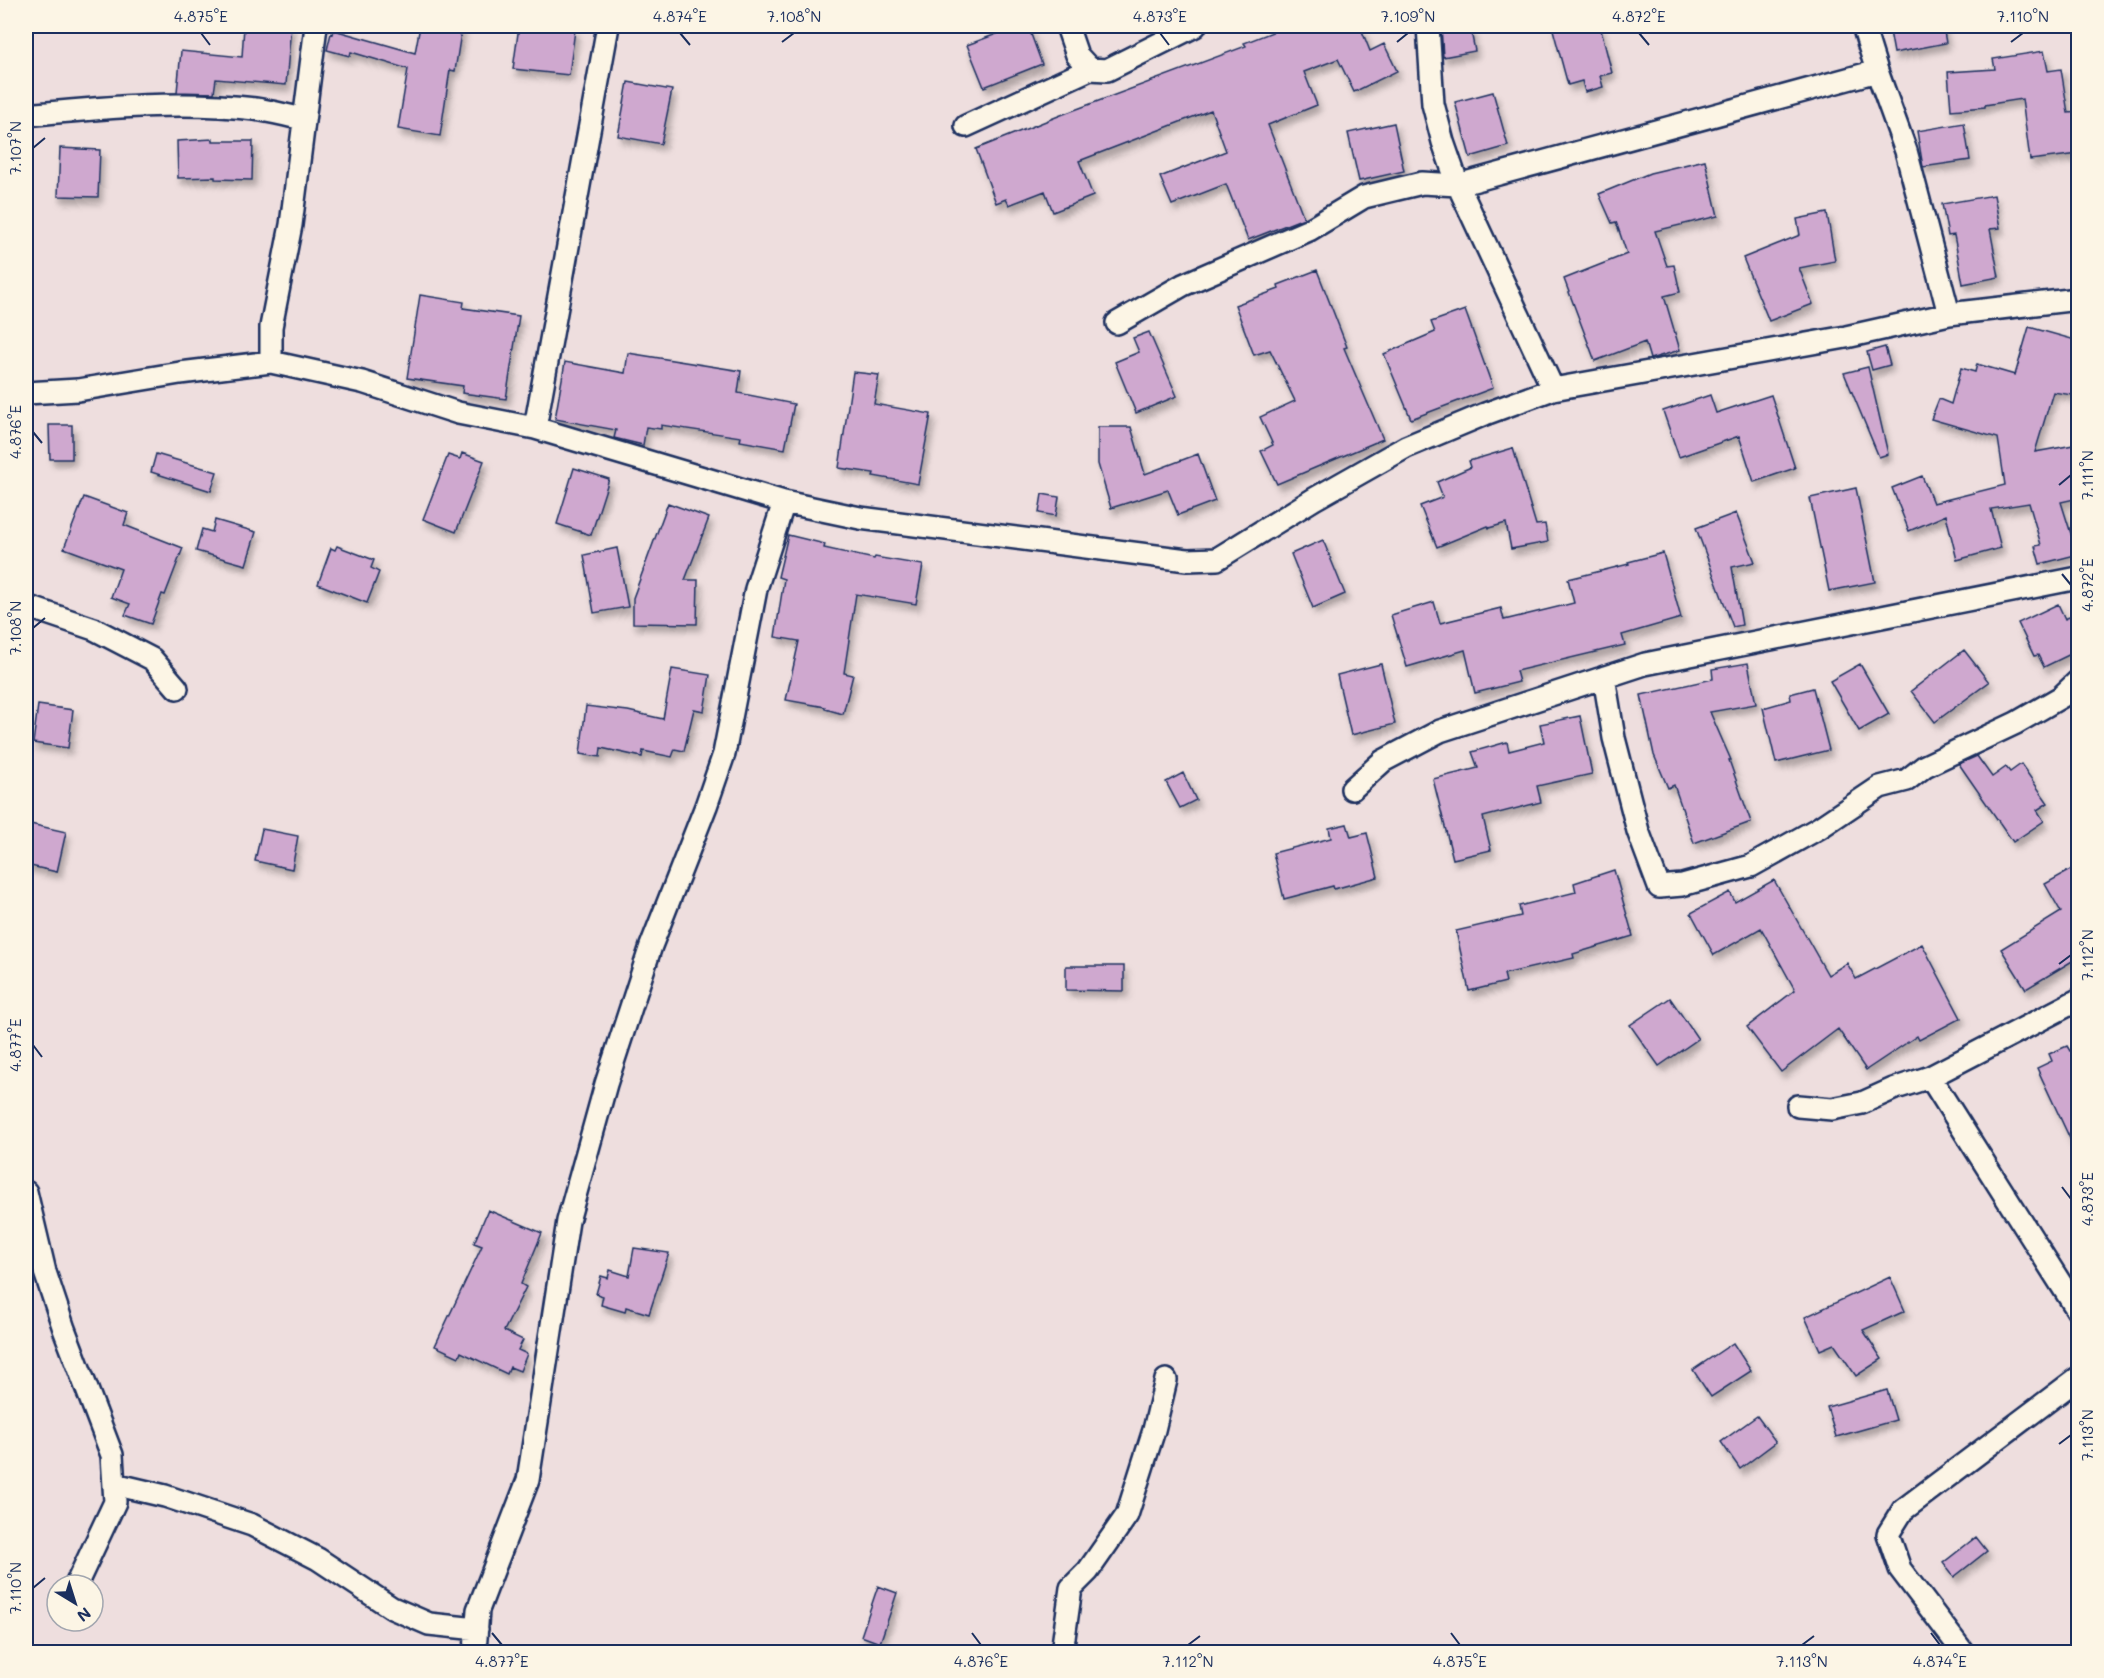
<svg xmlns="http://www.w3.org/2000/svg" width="2104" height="1678" font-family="Mali,sans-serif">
	<defs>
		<filter id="shadow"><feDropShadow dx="3.5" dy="6" stdDeviation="3" flood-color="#0004"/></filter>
	</defs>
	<rect width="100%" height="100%" fill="#eedede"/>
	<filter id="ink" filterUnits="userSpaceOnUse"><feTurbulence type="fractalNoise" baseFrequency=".0167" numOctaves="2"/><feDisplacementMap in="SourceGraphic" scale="12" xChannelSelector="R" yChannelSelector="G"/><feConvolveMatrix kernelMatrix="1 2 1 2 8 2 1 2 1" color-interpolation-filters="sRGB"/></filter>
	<g filter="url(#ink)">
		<!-- building -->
		<path fill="#cfa8cf" stroke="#1b2f5e" stroke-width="1.5" filter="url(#shadow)" d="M 244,26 L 291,26 L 286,85 L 216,79 L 214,93 L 177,92 L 181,51 L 242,57 Z
			M 420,26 L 462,26 L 455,71 L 450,70 L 440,136 L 398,129 L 408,69 L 351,52 L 350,56 L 327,50 L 331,33 L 333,34 L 334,30 L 415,53 Z
			M 519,26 L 541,26 L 575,30 L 569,75 L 513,69 Z
			M 1018,26 L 1028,26 L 1042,64 L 984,87 L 967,45 Z
			M 1288,26 L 1360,26 L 1370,51 L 1384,44 L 1397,71 L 1354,92 L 1338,59 L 1304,72 L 1317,105 L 1268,125 L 1304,218 L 1248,240 L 1226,184 L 1172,205 L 1160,177 L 1226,151 L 1211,110 L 1079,161 L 1093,196 L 1053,212 L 1045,191 L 1009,205 L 1006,199 L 996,203 L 976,149 L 1061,115 L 1246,46 L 1244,43 Z
			M 1441,26 L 1470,26 L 1475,51 L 1443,57 Z
			M 1552,26 L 1600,26 L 1612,73 L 1600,76 L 1603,87 L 1585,92 L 1582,81 L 1568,85 Z
			M 1889,26 L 1943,26 L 1946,43 L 1894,53 Z
			M 2044,51 L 2048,71 L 2061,69 L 2068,113 L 2079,112 L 2079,154 L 2030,160 L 2022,99 L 1985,105 L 1985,107 L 1951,110 L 1948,72 L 1995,69 L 1993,59 Z
			M 628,82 L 672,90 L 661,144 L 618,136 Z
			M 1493,92 L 1508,146 L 1470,157 L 1455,102 Z
			M 1394,123 L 1404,171 L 1359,181 L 1348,133 Z
			M 1964,123 L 1970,160 L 1923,167 L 1917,131 Z
			M 213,139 L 213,141 L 253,141 L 252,180 L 215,179 L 215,177 L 178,178 L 177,141 Z
			M 60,148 L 100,150 L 98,197 L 58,196 Z
			M 1705,160 L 1718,216 L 1655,231 L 1667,266 L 1674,265 L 1680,292 L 1664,296 L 1680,350 L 1650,359 L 1645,342 L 1595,361 L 1564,279 L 1627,254 L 1616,222 L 1612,223 L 1599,194 L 1650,173 Z
			M 1994,195 L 2000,228 L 1990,229 L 1999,277 L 1963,284 L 1954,235 L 1948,236 L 1942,204 Z
			M 1827,213 L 1835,261 L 1799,268 L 1813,304 L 1769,321 L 1743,258 L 1800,235 L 1797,219 Z
			M 1317,270 L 1347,347 L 1344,348 L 1383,439 L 1277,484 L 1261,451 L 1273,445 L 1260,417 L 1295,401 L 1270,350 L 1254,355 L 1235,305 L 1279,289 L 1278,285 Z
			M 420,295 L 464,302 L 463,308 L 519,316 L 506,399 L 462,393 L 463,386 L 407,378 Z
			M 1465,310 L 1493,388 L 1411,419 L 1384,354 L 1435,332 L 1431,322 Z
			M 2029,327 L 2079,341 L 2079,396 L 2053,392 L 2035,452 L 2079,444 L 2079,498 L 2061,502 L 2072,537 L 2079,536 L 2079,554 L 2040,564 L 2035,546 L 2041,545 L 2029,503 L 1991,509 L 2001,548 L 1957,560 L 1946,515 L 1909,531 L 1892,488 L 1922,476 L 1933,503 L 2005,485 L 1998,438 L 1931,419 L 1939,399 L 1951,404 L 1961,368 L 1975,372 L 1977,364 L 2015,375 Z
			M 1149,332 L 1177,396 L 1136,413 L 1115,362 L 1139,352 L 1133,338 Z
			M 1885,347 L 1890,365 L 1872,370 L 1867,352 Z
			M 628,353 L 741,371 L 738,393 L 794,404 L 785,449 L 740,441 L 741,437 L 661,425 L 661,429 L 646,427 L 643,445 L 614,438 L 616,430 L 555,419 L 565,362 L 625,373 Z
			M 1868,367 L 1888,454 L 1879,457 L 1844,373 Z
			M 853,372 L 879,375 L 874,404 L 931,414 L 918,484 L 873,476 L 874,473 L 839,468 Z
			M 1710,395 L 1716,413 L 1771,395 L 1795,468 L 1754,482 L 1739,436 L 1679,457 L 1663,411 Z
			M 49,425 L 72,425 L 72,459 L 50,459 Z
			M 1098,427 L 1131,427 L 1145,474 L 1198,454 L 1215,501 L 1178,515 L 1168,490 L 1111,508 L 1098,464 Z
			M 1513,448 L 1536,525 L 1545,524 L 1548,542 L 1511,549 L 1506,523 L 1489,528 L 1488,526 L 1437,547 L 1420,506 L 1443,497 L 1437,482 L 1471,467 L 1469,461 Z
			M 462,453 L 484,461 L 456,532 L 423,519 L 448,455 L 460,459 Z
			M 156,454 L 217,472 L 211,491 L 151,472 Z
			M 574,468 L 609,479 L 591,535 L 557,524 Z
			M 1856,488 L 1875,582 L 1829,591 L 1810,498 Z
			M 1042,494 L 1059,497 L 1056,516 L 1039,513 Z
			M 84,497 L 128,513 L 124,525 L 183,548 L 165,595 L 162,594 L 151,624 L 125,615 L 130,604 L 111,597 L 121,569 L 64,548 Z
			M 668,503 L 709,518 L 685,580 L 698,580 L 697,624 L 633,623 L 633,598 Z
			M 1736,513 L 1755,562 L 1732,567 L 1742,625 L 1733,627 L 1696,528 Z
			M 215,520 L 256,532 L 246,565 L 196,551 L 202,529 L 212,532 Z
			M 788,535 L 825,544 L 824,548 L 874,559 L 875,557 L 923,565 L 916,604 L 856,594 L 844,673 L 853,675 L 843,714 L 825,709 L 825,707 L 786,700 L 799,641 L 775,637 L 784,579 L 778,577 Z
			M 1323,540 L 1345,594 L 1313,608 L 1291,554 Z
			M 337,546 L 374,560 L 371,568 L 379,572 L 367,603 L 318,584 L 331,548 L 335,550 Z
			M 617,548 L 628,607 L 594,613 L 584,555 Z
			M 1663,553 L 1681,618 L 1622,635 L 1625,645 L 1516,671 L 1519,682 L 1475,693 L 1465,650 L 1407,667 L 1391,615 L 1434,602 L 1440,623 L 1501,608 L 1504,620 L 1574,603 L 1568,579 L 1629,564 L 1628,562 Z
			M 2058,604 L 2065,619 L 2079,612 L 2079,650 L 2044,667 L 2038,655 L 2034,656 L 2018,623 Z
			M 1964,650 L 1989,682 L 1935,722 L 1911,691 Z
			M 1748,663 L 1756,704 L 1710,712 L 1731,760 L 1729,760 L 1751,822 L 1694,843 L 1674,785 L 1668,788 L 1654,755 L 1641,695 L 1713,679 L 1712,669 Z
			M 1381,664 L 1395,724 L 1351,735 L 1337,675 Z
			M 1860,664 L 1889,714 L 1859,731 L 1830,681 Z
			M 672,669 L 710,675 L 704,711 L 694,709 L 684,751 L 675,749 L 672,757 L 643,751 L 642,757 L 601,748 L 600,757 L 580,754 L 586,706 L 628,711 L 663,719 Z
			M 1813,688 L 1829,750 L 1776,763 L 1763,708 L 1791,700 L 1790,694 Z
			M 38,705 L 73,710 L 68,748 L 33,743 Z
			M 1580,716 L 1592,774 L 1537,786 L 1541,802 L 1483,817 L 1491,850 L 1453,859 L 1433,779 L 1478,768 L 1472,752 L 1507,742 L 1509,751 L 1544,742 L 1540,724 Z
			M 1977,756 L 1992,777 L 2006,767 L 2010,772 L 2021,764 L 2048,803 L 2037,810 L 2044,821 L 2013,842 L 1959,764 Z
			M 1183,773 L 1196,800 L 1180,808 L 1166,782 Z
			M 26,823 L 66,832 L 57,872 L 26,865 Z
			M 1347,824 L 1351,837 L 1367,833 L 1378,877 L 1334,889 L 1333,886 L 1284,899 L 1273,853 L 1331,838 L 1329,828 Z
			M 262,829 L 298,836 L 292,869 L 255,861 Z
			M 2079,865 L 2079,957 L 2026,989 L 2001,949 L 2061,912 L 2045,884 Z
			M 1614,870 L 1633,936 L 1573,954 L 1574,958 L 1504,974 L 1506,982 L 1469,991 L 1456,931 L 1521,916 L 1519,906 L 1576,892 L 1574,883 Z
			M 1774,880 L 1828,975 L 1847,963 L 1856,979 L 1922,944 L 1961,1018 L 1919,1040 L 1917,1036 L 1866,1070 L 1838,1029 L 1781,1072 L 1747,1027 L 1795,990 L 1761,928 L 1714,955 L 1691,913 L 1730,892 L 1735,902 Z
			M 1066,966 L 1124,966 L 1124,991 L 1066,990 Z
			M 1670,998 L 1698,1039 L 1659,1066 L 1630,1025 Z
			M 2067,1046 L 2070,1051 L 2079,1047 L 2079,1158 L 2037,1068 L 2052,1061 L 2049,1054 Z
			M 488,1210 L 542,1233 L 521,1284 L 526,1287 L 504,1331 L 523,1340 L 518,1350 L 527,1354 L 520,1371 L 510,1367 L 507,1374 L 461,1352 L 459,1357 L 435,1346 L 482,1246 L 474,1243 Z
			M 634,1248 L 669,1253 L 649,1314 L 626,1307 L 625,1312 L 601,1305 L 603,1296 L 596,1294 L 601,1276 L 608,1278 L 610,1270 L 629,1276 Z
			M 1890,1277 L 1905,1311 L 1863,1330 L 1882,1359 L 1856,1376 L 1834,1344 L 1820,1350 L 1805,1317 Z
			M 1733,1343 L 1751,1371 L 1711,1397 L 1693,1370 Z
			M 1887,1390 L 1896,1420 L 1836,1437 L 1827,1407 Z
			M 1757,1416 L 1776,1442 L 1740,1469 L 1721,1442 Z
			M 1976,1537 L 1987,1551 L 1954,1577 L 1943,1563 Z
			M 878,1586 L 897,1593 L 880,1643 L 861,1636 Z"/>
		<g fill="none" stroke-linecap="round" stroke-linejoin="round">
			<!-- minor casing -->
			<g stroke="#1b2f5e" stroke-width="26">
				<path id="minor" d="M 1067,26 L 1077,55 L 1090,69
					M 1428,26 L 1433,104 L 1443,142 L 1458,185 L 1553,389
					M 1863,26 L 1877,71 L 1906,151 L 1949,314
					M 26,115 C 101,108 178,100 255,109 C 271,111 288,116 304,119
					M 966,126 L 1090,69 L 1107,70 L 1195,26
					M 1117,323 L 1183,285 L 1309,230 L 1364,197 L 1422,183 L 1458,185 L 1877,71
					M 271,362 L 271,327 L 291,225 L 316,26
					M 26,393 L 78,390 L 180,373 L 271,362 L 362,382 L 458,413 L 535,428 L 784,502 L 860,518 L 1187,560 L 1217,559 L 1314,499 L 1406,447 L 1485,414 L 1553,389 L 1846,337 L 1949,314 L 2078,299
					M 535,428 L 608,26
					M 26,606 L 94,629 L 152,659 L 177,688
					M 1604,677 L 1614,738 L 1638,831 L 1659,887 L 1682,885 L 1751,866 L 1819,828 L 1880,787 L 1907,780 L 1925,766 L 2016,723 L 2061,697 L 2078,681
					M 1352,789 L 1383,761 L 1440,731 L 1645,664 L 2078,578
					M 1930,1077 L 2078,1311
					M 1798,1106 L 1832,1109 L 1862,1103 L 1893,1089 L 1930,1077 L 2078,1000
					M 26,1192 L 45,1272 L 64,1329 L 112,1455 L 115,1502 L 76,1585
					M 114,1484 L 165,1496 L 252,1525 L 318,1559 L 392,1608 L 429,1624 L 477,1629
					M 475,1652 L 478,1610 L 528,1480 L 568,1221 L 606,1084 L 651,946 L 706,806 L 724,754 L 756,589 L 784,502
					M 1062,1652 L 1071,1588 L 1088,1571 L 1127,1515 L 1154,1430 L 1166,1380
					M 1963,1652 L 1900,1569 L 1888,1534 L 1903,1510 L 2078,1378"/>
			</g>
			<!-- minor -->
			<use href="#minor" stroke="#fcf5e5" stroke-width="21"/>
		</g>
	</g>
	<!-- ticks -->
	<path fill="none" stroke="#1b2f5e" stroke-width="2" d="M 201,33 L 210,45M 680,33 L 690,45M 1160,33 L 1169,45M 1639,33 L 1649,45M 782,42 L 794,33M 1397,42 L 1408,33M 2011,42 L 2023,33M 33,148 L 45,138M 33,432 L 42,443M 2059,485 L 2071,475M 2062,574 L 2071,585M 33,628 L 45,618M 2059,964 L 2071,955M 33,1045 L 42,1057M 2062,1187 L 2071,1199M 2059,1444 L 2071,1435M 33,1588 L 45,1578M 492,1633 L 502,1645M 972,1633 L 981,1645M 1451,1633 L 1460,1645M 1931,1633 L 1940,1645M 1188,1645 L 1200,1636M 1802,1645 L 1814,1636"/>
	<!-- margin -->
	<rect width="2104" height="1678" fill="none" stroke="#fcf5e5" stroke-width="66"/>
	<!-- north arrow -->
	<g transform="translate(75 1603) rotate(142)"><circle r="28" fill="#fcf5e5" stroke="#a2a6af" stroke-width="1.5"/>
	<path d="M0-4.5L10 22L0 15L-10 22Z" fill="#1b2f5e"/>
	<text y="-9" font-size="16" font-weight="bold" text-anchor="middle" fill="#1b2f5e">N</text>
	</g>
	<rect x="33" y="33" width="2038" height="1612" fill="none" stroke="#1b2f5e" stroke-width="2"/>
	<g font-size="15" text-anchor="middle" fill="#1b2f5e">
		<text x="201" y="22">4.875°E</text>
		<text x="680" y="22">4.874°E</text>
		<text x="794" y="22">7.108°N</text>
		<text x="1160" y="22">4.873°E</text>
		<text x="1408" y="22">7.109°N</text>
		<text x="1639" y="22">4.872°E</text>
		<text x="2023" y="22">7.110°N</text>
		<text transform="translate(16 148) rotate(-90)" y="5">7.107°N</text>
		<text transform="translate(16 432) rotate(-90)" y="5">4.876°E</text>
		<text transform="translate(2088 475) rotate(-90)" y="5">7.111°N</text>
		<text transform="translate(2088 585) rotate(-90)" y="5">4.872°E</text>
		<text transform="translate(16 628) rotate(-90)" y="5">7.108°N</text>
		<text transform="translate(2088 955) rotate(-90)" y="5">7.112°N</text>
		<text transform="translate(16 1045) rotate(-90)" y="5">4.877°E</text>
		<text transform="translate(2088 1199) rotate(-90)" y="5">4.873°E</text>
		<text transform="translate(2088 1435) rotate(-90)" y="5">7.113°N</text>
		<text transform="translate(16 1588) rotate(-90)" y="5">7.110°N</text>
		<text x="502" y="1667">4.877°E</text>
		<text x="981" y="1667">4.876°E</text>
		<text x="1188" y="1667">7.112°N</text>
		<text x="1460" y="1667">4.875°E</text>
		<text x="1802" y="1667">7.113°N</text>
		<text x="1940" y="1667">4.874°E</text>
	</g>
</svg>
